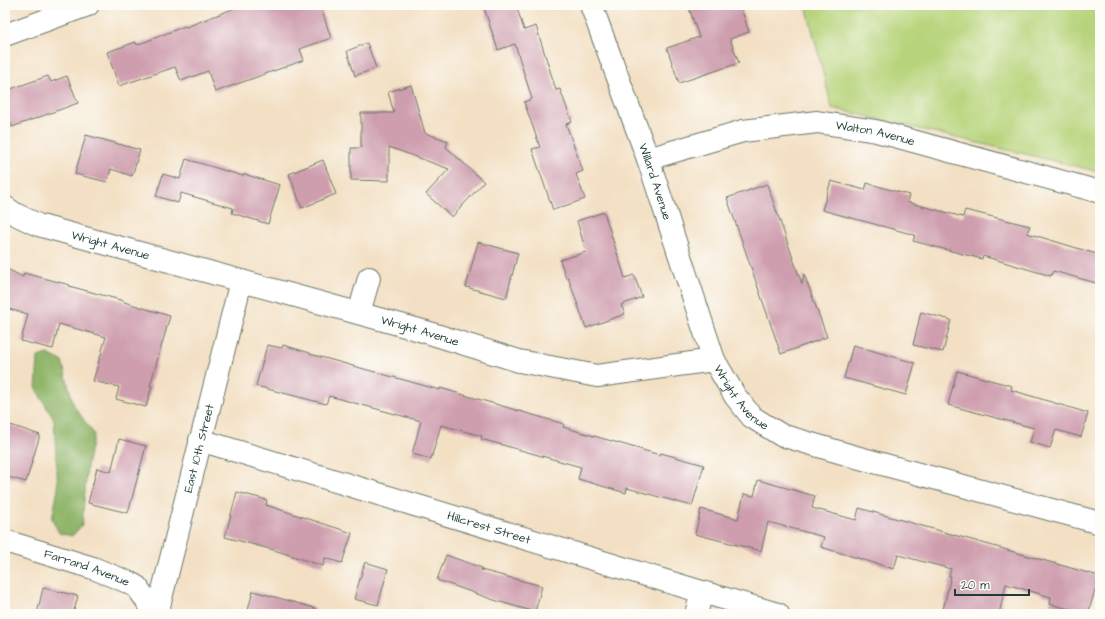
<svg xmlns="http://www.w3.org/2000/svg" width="1105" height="619" font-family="'Architects Daughter',sans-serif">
	<rect width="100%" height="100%" fill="#fdfcf7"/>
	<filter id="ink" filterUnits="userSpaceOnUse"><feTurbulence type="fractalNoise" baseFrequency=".025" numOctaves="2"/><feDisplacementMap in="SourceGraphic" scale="8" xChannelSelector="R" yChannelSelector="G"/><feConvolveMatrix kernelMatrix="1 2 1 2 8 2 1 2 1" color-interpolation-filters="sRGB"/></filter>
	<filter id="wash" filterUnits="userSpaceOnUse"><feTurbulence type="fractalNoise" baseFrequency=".012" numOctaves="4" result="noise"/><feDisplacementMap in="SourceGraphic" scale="16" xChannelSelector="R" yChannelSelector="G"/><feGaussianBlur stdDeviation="0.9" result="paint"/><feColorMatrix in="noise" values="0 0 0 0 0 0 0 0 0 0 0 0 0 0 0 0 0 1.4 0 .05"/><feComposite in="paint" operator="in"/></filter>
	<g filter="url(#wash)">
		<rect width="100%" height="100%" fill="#f3e0c4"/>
		<!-- green -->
		<path fill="#b7d47b" stroke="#6b8858" d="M 806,5 L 1100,5 L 1100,172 L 832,108 Z"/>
		<!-- forest -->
		<path fill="#91b66b" stroke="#587a50" d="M 47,354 L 62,361 L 74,406 L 94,434 L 87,466 L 82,525 L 72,536 L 59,533 L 52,519 L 58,489 L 54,420 L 36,389 L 38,357 Z"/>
		<g id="blocks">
			<!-- building -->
			<path fill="#ce9dae" d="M 243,5 L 320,5 L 331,38 L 300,49 L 304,60 L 215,92 L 208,71 L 181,81 L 175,67 L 119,86 L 107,52 L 136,42 L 137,45 L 185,26 L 186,27 Z
				M 483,5 L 516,5 L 524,30 L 536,26 L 556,90 L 560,89 L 572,122 L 566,124 L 583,171 L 576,174 L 585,199 L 553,210 L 532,149 L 540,147 L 524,102 L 532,99 L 515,44 L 498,50 Z
				M 688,5 L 740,5 L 749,32 L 730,39 L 739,63 L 679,83 L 667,48 L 699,37 Z
				M 367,43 L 376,68 L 355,76 L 347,51 Z
				M 48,76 L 51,82 L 67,76 L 78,103 L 12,127 L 5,106 L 5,91 Z
				M 411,85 L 425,133 L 448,141 L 446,147 L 484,182 L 452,217 L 426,194 L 449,169 L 389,147 L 389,181 L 351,180 L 351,148 L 361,148 L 361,113 L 394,113 L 388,92 Z
				M 86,135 L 140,150 L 132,176 L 111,169 L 107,182 L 75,174 Z
				M 186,159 L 243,176 L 244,174 L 280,185 L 268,224 L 232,213 L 233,208 L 181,193 L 178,203 L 156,196 L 163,174 L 180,179 Z
				M 323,160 L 336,194 L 302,208 L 289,174 Z
				M 831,181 L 865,190 L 867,183 L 909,195 L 907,202 L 963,217 L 965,210 L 1030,226 L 1027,233 L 1100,255 L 1100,284 L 1053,271 L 1051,276 L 983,256 L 982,259 L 913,241 L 915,235 L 822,210 Z
				M 767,184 L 802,284 L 804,274 L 827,337 L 781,354 L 727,198 Z
				M 604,212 L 625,278 L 634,275 L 642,297 L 621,305 L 625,314 L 586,328 L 568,277 L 566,278 L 560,260 L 586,252 L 577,221 Z
				M 478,242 L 518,253 L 506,298 L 466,287 Z
				M 5,268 L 23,277 L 24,273 L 70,285 L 69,286 L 124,301 L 124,302 L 170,316 L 150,386 L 152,386 L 146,407 L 116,399 L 119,387 L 93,381 L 106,337 L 59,324 L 53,349 L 21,341 L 28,314 L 5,308 Z
				M 921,312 L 951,320 L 943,352 L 913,345 Z
				M 267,345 L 282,348 L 283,345 L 310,353 L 310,354 L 440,390 L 440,388 L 564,424 L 563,427 L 660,455 L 661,453 L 704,465 L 692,506 L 627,488 L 626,493 L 578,479 L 581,467 L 481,439 L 482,436 L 441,425 L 431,459 L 412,454 L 421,421 L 329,396 L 326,404 L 256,386 Z
				M 853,345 L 915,363 L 906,395 L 844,378 Z
				M 957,371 L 1012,386 L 1011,390 L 1088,413 L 1081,437 L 1056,430 L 1050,448 L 1030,442 L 1034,428 L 948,405 Z
				M 5,423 L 40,435 L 26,482 L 5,476 Z
				M 119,439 L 146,446 L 128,513 L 88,503 L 97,468 L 111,472 Z
				M 758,480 L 815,496 L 812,508 L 856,520 L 859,508 L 1099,576 L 1088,614 L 1050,604 L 1051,597 L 1006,584 L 999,614 L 942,614 L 951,576 L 949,576 L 951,569 L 898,555 L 894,569 L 821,547 L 824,537 L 768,522 L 761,551 L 695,534 L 701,509 L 738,519 L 744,494 L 754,496 Z
				M 237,492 L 267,500 L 266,505 L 352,533 L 342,563 L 325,558 L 323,566 L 274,550 L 225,537 Z
				M 446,555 L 482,568 L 481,570 L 542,586 L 535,612 L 497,601 L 437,580 Z
				M 365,562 L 388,569 L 378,605 L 354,599 Z
				M 43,588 L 78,596 L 73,614 L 37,614 Z
				M 253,591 L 315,608 L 315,614 L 247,614 Z"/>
		</g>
	</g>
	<g filter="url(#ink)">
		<use href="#blocks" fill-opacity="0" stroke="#697666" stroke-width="1"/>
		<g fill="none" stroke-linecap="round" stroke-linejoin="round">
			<!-- minor casing -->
			<g stroke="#697666" stroke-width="24">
				<g id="minor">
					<path id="s1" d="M 591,5 L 648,159 L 714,360"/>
					<path d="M 5,35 L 88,5"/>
					<path id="s2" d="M 648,159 L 743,131 L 817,122 L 876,131 L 1100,192"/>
					<path id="s3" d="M 5,207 L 15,214 L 38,225 L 423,331 L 519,361 L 597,376 L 714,360 L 735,396 L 752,417 L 781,435 L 856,457 L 1100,523"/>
					<path d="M 359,313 L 369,278"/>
					<path id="s4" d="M 200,440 L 702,592 L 778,614"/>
					<path id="s5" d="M 5,541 L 93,568 L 130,583 L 137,587 L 156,614"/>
					<path id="s6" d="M 157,614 L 241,281"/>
					<path d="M 696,614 L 702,592"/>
				</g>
			</g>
			<!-- minor -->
			<use href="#minor" stroke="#fff" stroke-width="22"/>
		</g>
	</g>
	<g text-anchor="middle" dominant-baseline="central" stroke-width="3.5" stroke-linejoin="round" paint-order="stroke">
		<!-- street labels -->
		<g font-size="12" fill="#1f3d34" stroke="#fdfcf7">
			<text stroke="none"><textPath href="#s2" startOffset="233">Walton Avenue</textPath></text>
			<text stroke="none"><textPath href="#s1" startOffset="188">Willard Avenue</textPath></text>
			<text stroke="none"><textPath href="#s3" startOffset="113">Wright Avenue</textPath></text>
			<text stroke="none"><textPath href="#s3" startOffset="434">Wright Avenue</textPath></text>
			<text stroke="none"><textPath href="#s3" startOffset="782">Wright Avenue</textPath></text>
			<text stroke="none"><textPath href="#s6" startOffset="171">East 10th Street</textPath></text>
			<text stroke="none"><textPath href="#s4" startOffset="302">Hillcrest Street</textPath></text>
			<text stroke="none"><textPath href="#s5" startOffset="86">Farrand Avenue</textPath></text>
		</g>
	</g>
	<!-- margin -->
	<rect width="1105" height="619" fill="none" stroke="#fdfcf7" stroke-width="20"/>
	<!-- scale -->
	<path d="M955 589v6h74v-6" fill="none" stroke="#1f3d34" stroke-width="2"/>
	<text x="961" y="589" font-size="12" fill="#1f3d34" stroke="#fdfcf7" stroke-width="3" paint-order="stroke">20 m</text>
</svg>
